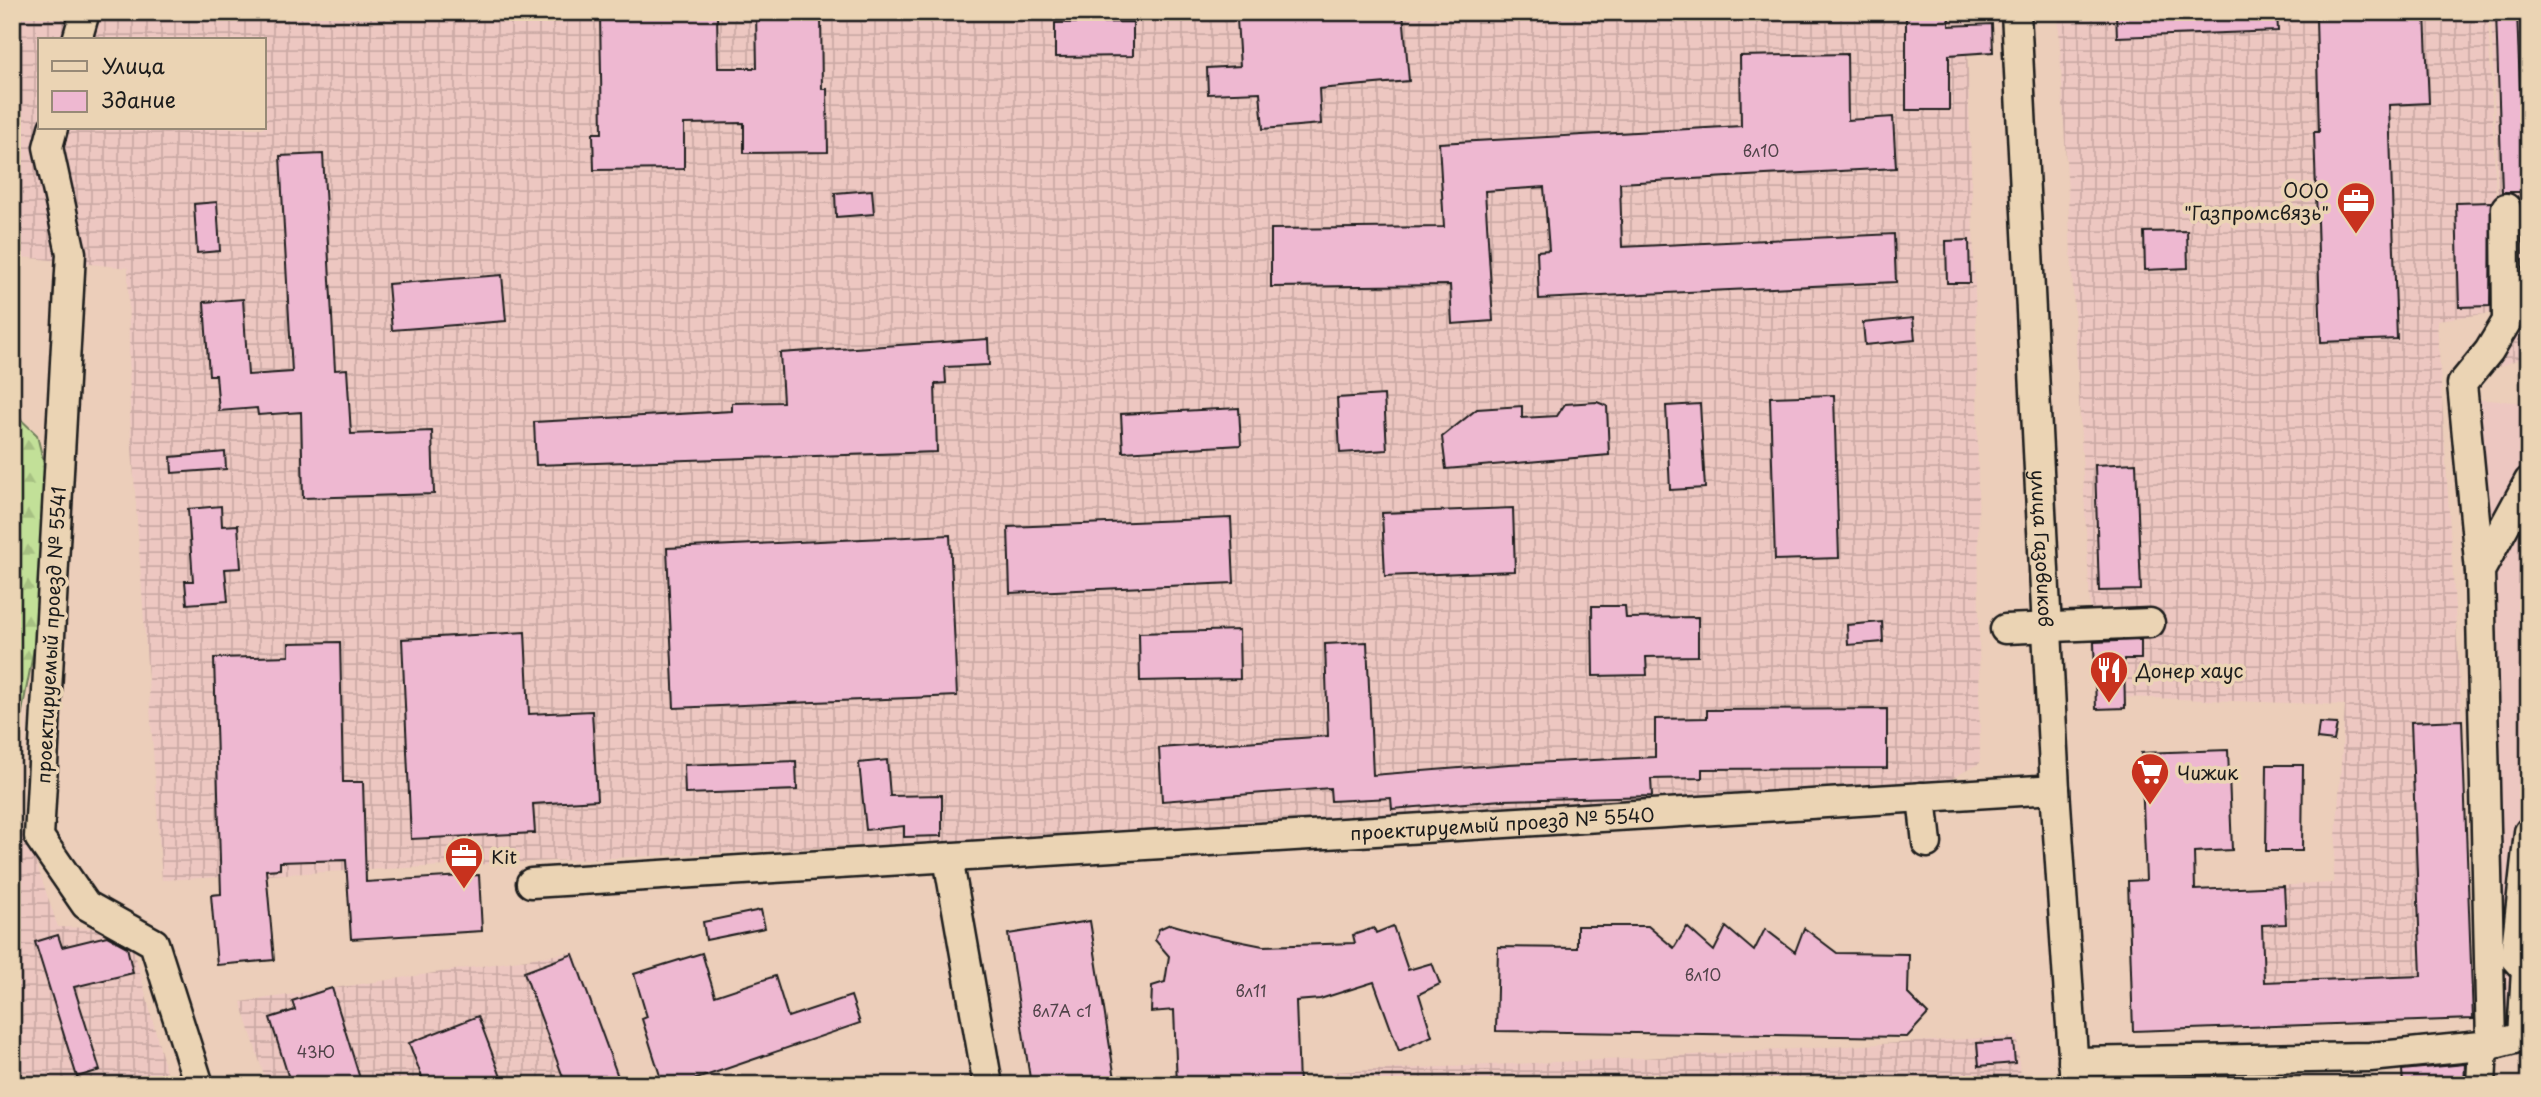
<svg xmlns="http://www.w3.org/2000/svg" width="2541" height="1097" font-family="'Playpen Sans',sans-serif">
	<defs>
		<pattern id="industrial-grid" width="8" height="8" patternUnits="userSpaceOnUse" patternTransform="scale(1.75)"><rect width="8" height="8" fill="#edc7c1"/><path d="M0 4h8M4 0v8" fill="none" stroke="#cbaaa5"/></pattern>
		<pattern id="forest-firs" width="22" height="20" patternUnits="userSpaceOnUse" patternTransform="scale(1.75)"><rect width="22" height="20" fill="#c2e098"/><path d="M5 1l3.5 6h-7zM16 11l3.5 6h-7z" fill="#a6c082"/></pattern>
	</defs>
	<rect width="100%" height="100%" fill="#ecceba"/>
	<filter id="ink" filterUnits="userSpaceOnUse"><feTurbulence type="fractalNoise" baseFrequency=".0143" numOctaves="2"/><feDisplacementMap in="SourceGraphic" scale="14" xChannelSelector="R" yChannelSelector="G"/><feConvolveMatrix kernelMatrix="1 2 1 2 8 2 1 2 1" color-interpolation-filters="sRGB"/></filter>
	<g filter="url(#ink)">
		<!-- built -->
		<path fill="#edc7c1" d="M 2458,398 L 2529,403 L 2529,1013 L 2494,1013 Z"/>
		<!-- industrial -->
		<path fill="url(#industrial-grid)" fill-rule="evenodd" d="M 12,12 L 1966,12 L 1977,353 L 1980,763 L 1951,779 L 961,841 L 162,880 L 130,419 L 128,268 L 12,256 ZM 40,40 L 264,40 L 264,128 L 40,128 Z
			M 2058,12 L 2488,12 L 2501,312 L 2437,320 L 2462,720 L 2473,1019 L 2218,1029 L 2213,889 L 2333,883 L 2345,705 L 2095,696 Z
			M 2491,12 L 2529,12 L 2529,355 L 2499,367 L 2502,314 Z
			M 12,833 L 26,833 L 58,927 L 126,929 L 133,946 L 167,1075 L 150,1085 L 12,1085 Z
			M 574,952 L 623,1085 L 267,1085 L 241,1002 Z
			M 2018,1036 L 2020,1085 L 1333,1085 L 1330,1072 L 1625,1059 Z"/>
		<!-- forest -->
		<path fill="url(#forest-firs)" stroke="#6f7e5a" stroke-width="2" d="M 12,411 L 37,435 L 58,523 L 12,764 Z"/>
		<!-- building -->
		<path fill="#eeb8d1" stroke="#1c1c1c" stroke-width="2" d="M 656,12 L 717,13 L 718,68 L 757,68 L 756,12 L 821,12 L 822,89 L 827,89 L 828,152 L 744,153 L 744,123 L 684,124 L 684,169 L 594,170 L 593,133 L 602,133 L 600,15 Z
			M 1317,12 L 1403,12 L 1409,81 L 1319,89 L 1321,124 L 1263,129 L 1260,92 L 1208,94 L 1207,68 L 1240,66 L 1237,19 Z
			M 1906,12 L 1949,12 L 1949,26 L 1992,24 L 1993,52 L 1949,55 L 1949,110 L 1906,110 Z
			M 2116,12 L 2277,12 L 2278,31 L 2117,37 Z
			M 2496,12 L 2517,12 L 2524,192 L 2502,192 Z
			M 2425,14 L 2429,103 L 2389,105 L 2397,339 L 2321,342 L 2314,132 L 2319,132 L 2316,18 Z
			M 1133,22 L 1133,56 L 1055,57 L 1055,23 Z
			M 1847,54 L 1848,120 L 1893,117 L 1896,168 L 1620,183 L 1622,247 L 1894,234 L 1896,282 L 1539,299 L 1537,251 L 1549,250 L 1544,187 L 1485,191 L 1493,321 L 1452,324 L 1450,285 L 1271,287 L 1271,229 L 1444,227 L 1439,143 L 1741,126 L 1740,56 Z
			M 323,154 L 335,370 L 347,369 L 351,434 L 432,431 L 434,494 L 303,498 L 301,412 L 258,415 L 257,408 L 219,411 L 216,375 L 209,375 L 204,302 L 243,299 L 248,375 L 292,372 L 280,156 Z
			M 872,190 L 874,214 L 836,217 L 835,193 Z
			M 217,202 L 220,251 L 197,253 L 194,204 Z
			M 2491,202 L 2490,306 L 2459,307 L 2456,203 Z
			M 2187,231 L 2188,268 L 2145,270 L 2144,232 Z
			M 1969,240 L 1970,283 L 1947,283 L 1946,241 Z
			M 502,275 L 506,321 L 392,330 L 388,284 Z
			M 1913,318 L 1915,340 L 1865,345 L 1863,323 Z
			M 988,339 L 989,365 L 945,367 L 946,383 L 935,384 L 937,452 L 536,465 L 534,422 L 732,411 L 732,403 L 783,402 L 780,353 Z
			M 1384,395 L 1387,450 L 1340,453 L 1337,398 Z
			M 1834,395 L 1839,558 L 1775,560 L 1770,397 Z
			M 1597,402 L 1607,406 L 1609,455 L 1446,469 L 1442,437 L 1477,409 L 1522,406 L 1522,418 L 1557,416 L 1565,404 Z
			M 1700,404 L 1705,488 L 1670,490 L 1666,406 Z
			M 1239,408 L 1241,445 L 1123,452 L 1121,414 Z
			M 225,452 L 226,469 L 172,473 L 171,457 Z
			M 2136,463 L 2141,590 L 2099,591 L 2095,465 Z
			M 221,506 L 222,526 L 238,525 L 241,568 L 225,569 L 228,601 L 187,604 L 185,581 L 193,581 L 188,509 Z
			M 1513,508 L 1515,571 L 1385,576 L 1382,513 Z
			M 1231,518 L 1234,583 L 1010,593 L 1008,527 Z
			M 950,535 L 957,696 L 674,708 L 667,548 Z
			M 1592,606 L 1625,606 L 1626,618 L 1698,617 L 1698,656 L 1646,657 L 1647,675 L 1593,676 Z
			M 1882,622 L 1883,642 L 1848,645 L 1847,625 Z
			M 1239,630 L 1240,679 L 1140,681 L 1139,633 Z
			M 525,632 L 529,714 L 592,711 L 597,800 L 533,804 L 535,833 L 411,839 L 402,639 Z
			M 2141,640 L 2141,659 L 2124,659 L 2125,708 L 2096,709 L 2094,642 Z
			M 340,642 L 343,782 L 363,782 L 366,882 L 479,875 L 482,931 L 351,939 L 346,860 L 280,862 L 280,869 L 266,870 L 274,960 L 217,965 L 211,895 L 221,894 L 214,658 L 289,656 L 289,643 Z
			M 1367,642 L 1373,775 L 1509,764 L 1655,757 L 1655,719 L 1707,718 L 1707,710 L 1887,709 L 1887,768 L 1702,769 L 1702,778 L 1651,779 L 1652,796 L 1502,800 L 1392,809 L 1391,798 L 1331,801 L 1330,788 L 1162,801 L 1159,748 L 1328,736 L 1325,644 Z
			M 2462,720 L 2473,1019 L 2133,1031 L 2128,881 L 2146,880 L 2141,753 L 2228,750 L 2232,850 L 2194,852 L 2195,890 L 2284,886 L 2286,924 L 2262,925 L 2264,982 L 2421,976 L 2411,722 Z
			M 2319,723 L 2337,724 L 2334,741 L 2317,739 Z
			M 887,760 L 890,796 L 942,795 L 942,836 L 904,837 L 904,826 L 866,830 L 859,763 Z
			M 796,761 L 797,790 L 685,794 L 684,765 Z
			M 2267,765 L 2303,765 L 2302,851 L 2266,851 Z
			M 761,910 L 765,928 L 706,940 L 703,922 Z
			M 1090,921 L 1116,1085 L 1031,1085 L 1008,934 Z
			M 1170,924 L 1208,935 L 1263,946 L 1355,943 L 1353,935 L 1374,928 L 1376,933 L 1393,926 L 1408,970 L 1432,963 L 1440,984 L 1419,994 L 1432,1036 L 1399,1051 L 1374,982 L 1320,999 L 1296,1001 L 1299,1085 L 1177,1085 L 1174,1010 L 1151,1012 L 1152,986 L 1165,982 L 1169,956 L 1155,940 L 1159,929 Z
			M 1577,926 L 1648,926 L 1674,948 L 1687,927 L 1714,951 L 1726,927 L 1754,951 L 1765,929 L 1795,952 L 1804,928 L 1837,953 L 1909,954 L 1908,994 L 1928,1014 L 1907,1037 L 1496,1031 L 1498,947 L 1577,948 Z
			M 58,935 L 62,947 L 107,936 L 127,947 L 133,973 L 74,987 L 100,1070 L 77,1077 L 35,942 Z
			M 702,953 L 715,996 L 775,976 L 788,1017 L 851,996 L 860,1023 L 679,1085 L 663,1085 L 642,1019 L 647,1017 L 634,974 Z
			M 573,954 L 621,1085 L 566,1085 L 524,972 Z
			M 332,988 L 362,1085 L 291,1085 L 270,1018 L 295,1010 L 292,1001 Z
			M 478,1016 L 504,1085 L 425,1085 L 409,1043 Z
			M 2013,1041 L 2015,1063 L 1979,1066 L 1977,1043 Z
			M 2465,1064 L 2464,1085 L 2403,1085 L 2402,1070 Z"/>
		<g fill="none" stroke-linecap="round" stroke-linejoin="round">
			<!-- minor casing -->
			<g stroke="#1c1c1c" stroke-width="33">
				<g id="minor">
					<path id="s1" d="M 2016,12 L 2055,789 L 2075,1085"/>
					<path d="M 77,40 L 85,12"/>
					<path d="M 53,128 L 48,147 L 71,253 L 39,837 L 86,905 L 154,943 L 199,1085"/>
					<path d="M 2480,571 L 2462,384 L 2489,351 L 2507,321 L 2506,208"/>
					<path d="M 2005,629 L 2150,623"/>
					<path d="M 1922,797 L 1927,843"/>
					<path d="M 948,858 L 988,1085"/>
					<path id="s2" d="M 531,883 L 2055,789"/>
					<path d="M 2522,1037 L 2526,970 L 2515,958 L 2529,832"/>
					<path d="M 2491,1045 L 2480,571 L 2529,481"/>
					<path d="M 2073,1062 L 2370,1057 L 2491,1045 L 2522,1037 L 2529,1038"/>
					<path d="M 2481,1085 L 2483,1046"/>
				</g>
			</g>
			<!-- minor -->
			<use href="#minor" stroke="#ebd4b4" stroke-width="28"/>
		</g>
	</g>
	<!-- icons -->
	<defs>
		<g id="office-pin" transform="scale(2.0125)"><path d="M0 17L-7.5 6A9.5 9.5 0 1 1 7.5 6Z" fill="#c8321e" stroke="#ebd4b4"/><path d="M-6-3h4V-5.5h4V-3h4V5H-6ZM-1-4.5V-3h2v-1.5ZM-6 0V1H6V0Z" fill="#fff"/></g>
		<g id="restaurant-pin" transform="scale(2.0125)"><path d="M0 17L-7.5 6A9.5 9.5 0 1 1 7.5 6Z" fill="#c8321e" stroke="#ebd4b4"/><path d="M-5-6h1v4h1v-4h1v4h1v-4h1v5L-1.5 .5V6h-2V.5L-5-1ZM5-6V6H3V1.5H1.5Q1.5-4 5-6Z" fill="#fff"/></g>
		<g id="supermarket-pin" transform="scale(2.0125)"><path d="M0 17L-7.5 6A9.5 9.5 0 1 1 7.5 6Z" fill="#c8321e" stroke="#ebd4b4"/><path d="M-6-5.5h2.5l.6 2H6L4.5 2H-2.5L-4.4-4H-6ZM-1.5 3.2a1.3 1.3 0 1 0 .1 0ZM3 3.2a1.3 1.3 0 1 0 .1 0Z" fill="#fff"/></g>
	</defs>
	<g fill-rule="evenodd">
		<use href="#office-pin" x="2356" y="201"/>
		<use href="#restaurant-pin" x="2109" y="670"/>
		<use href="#supermarket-pin" x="2150" y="772"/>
		<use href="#office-pin" x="464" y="856"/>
	</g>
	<g text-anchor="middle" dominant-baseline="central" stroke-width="7" stroke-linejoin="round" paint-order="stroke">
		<!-- number labels -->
		<g font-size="16" fill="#504349">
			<text x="1761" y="150">вл10</text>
			<text x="1703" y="974">вл10</text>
			<text x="1251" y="990">вл11</text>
			<text x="1062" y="1010">вл7А с1</text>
			<text x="316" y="1051">43Ю</text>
		</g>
		<!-- poi labels -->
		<g font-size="19" fill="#1c1c1c" stroke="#ebd4b4" text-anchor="start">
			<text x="2329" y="190" text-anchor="end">ООО<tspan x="2329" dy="22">"Газпромсвязь"</tspan></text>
			<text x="2136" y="670">Донер хаус</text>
			<text x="2177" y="772">Чижик</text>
			<text x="491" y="856">Kit</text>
		</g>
		<!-- street labels -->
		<g font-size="19" fill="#1c1c1c" stroke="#ebd4b4">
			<text stroke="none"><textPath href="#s1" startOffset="537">улица Газовиков</textPath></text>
			<text transform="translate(50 635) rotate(-87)">проектируемый проезд № 5541</text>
			<text stroke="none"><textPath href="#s2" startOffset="973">проектируемый проезд № 5540</textPath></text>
		</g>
	</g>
	<!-- margin -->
	<rect width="2541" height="1097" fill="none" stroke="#ebd4b4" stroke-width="42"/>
	<rect x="21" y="21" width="2499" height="1055" fill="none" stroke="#1c1c1c" stroke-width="2.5" filter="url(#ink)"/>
	<!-- legend -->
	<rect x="38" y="38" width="228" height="91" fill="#ebd4b4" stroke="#988a77" stroke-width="2"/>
	<rect x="52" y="61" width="35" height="10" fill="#ebd4b4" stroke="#988a77" stroke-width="2"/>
	<text x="102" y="74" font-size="21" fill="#1c1c1c">Улица</text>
	<rect x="52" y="91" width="35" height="21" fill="#eeb8d1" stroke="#988a77" stroke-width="2"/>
	<text x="102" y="108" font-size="21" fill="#1c1c1c">Здание</text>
</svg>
